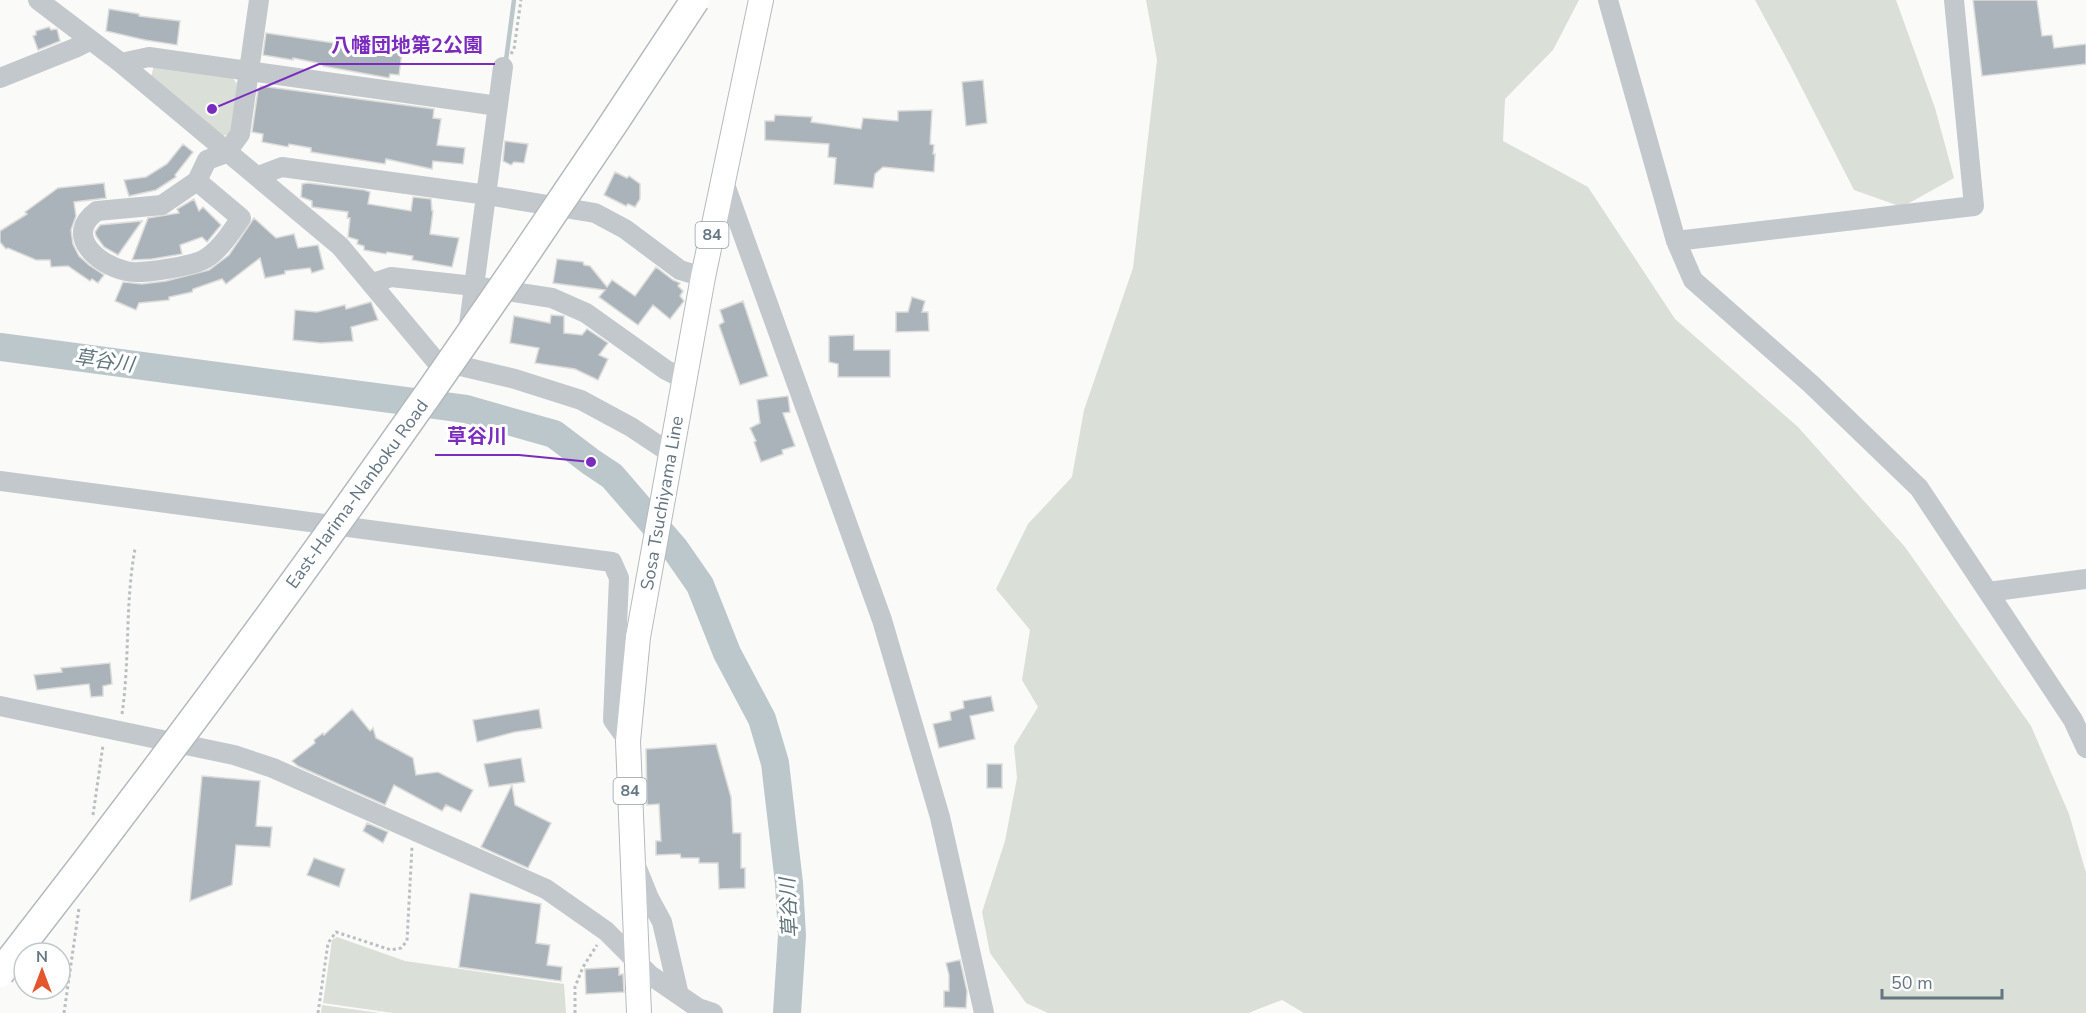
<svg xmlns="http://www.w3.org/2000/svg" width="2086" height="1013" font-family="'Nunito Sans','Noto Sans JP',sans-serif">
	<rect width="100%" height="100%" fill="#fafaf8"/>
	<!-- green -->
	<path fill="#dadfd7" d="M 1146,0 L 1579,0 L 1553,50 L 1505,99 L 1503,141 L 1588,187 L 1675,319 L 1798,427 L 1905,547 L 2031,726 L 2069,814 L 2086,873 L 2086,1013 L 1304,1013 L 1282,1000 L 1248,1013 L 1048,1013 L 1026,1003 L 990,953 L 982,912 L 1005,841 L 1017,778 L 1014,746 L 1038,707 L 1022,680 L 1030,630 L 996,589 L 1028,524 L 1072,477 L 1084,410 L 1133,268 L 1157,60 Z
		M 1755,0 L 1896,0 L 1935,108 L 1954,178 L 1902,207 L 1854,190 L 1789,63 Z
		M 154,65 L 232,77 L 238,85 L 232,133 L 223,136 L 151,77 Z
		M 337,937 L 405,961 L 564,984 L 566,1013 L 393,1013 L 323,1003 L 332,940 Z
		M 322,1005 L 380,1013 L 321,1013 Z"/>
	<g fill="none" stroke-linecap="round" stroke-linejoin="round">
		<!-- stream -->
		<path stroke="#bbc7cb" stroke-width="4.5" d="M 506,60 L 514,0"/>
		<!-- river -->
		<path stroke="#bbc7cb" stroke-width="28" d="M 0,347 L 466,409 L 554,434 L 591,462 L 612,476 L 675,549 L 700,585 L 727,653 L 762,719 L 775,763 L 789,883 L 792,936 L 787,1013"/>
	</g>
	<!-- building -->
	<path fill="#aab3b9" stroke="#dcdcda" stroke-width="1.5" d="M 1973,0 L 2037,0 L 2042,36 L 2052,35 L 2054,48 L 2086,44 L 2086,64 L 1982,76 Z
		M 109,9 L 139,14 L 139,16 L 180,21 L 177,45 L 145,40 L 106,31 Z
		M 49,27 L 51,30 L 57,29 L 60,41 L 38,50 L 33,36 L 36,35 L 36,31 Z
		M 266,33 L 402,53 L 399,75 L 390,74 L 389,78 L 323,66 L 322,64 L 293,58 L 293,60 L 263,55 Z
		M 983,80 L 987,123 L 966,126 L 962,82 Z
		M 261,86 L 434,109 L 433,118 L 441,119 L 437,145 L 465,148 L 463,164 L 433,161 L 432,169 L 386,159 L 385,164 L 311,152 L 311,148 L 289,144 L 288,147 L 262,142 L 263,134 L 252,132 L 258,90 Z
		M 932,110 L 930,144 L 934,145 L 933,154 L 935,154 L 934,172 L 883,167 L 875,174 L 873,188 L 834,184 L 836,158 L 828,157 L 829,144 L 765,140 L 765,121 L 774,121 L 775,115 L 812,117 L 811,122 L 861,129 L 863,118 L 898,121 L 898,111 Z
		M 505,141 L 528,144 L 524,163 L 514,162 L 511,165 L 503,161 Z
		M 183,144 L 193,152 L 175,175 L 176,177 L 156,190 L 129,196 L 124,180 L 146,177 L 167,164 Z
		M 615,172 L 627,178 L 629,176 L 640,184 L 640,199 L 635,207 L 628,204 L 626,206 L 604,195 Z
		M 104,183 L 106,198 L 74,202 L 76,216 L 71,230 L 73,244 L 79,256 L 89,265 L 104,275 L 98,283 L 92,279 L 90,281 L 68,266 L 51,267 L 50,260 L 36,260 L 8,248 L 6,249 L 0,242 L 0,231 L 27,214 L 25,212 L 58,188 Z
		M 308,183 L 364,190 L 370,192 L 368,204 L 411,211 L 413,197 L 431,199 L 432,211 L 433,211 L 430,234 L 459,238 L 452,267 L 412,260 L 413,256 L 387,252 L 386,254 L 364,250 L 364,246 L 357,244 L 358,240 L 348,237 L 350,218 L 347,218 L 348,212 L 312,207 L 312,201 L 301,197 L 302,184 Z
		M 194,199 L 199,211 L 203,207 L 221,225 L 207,242 L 202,237 L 180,245 L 182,254 L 152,259 L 132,260 L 148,218 L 179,213 L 177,209 Z
		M 254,218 L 276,238 L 294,234 L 298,248 L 318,245 L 324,269 L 312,273 L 310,268 L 285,271 L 285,274 L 265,278 L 260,258 L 226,284 L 222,279 L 193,289 L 192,292 L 169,297 L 169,300 L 139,303 L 136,310 L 115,301 L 123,282 L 142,284 L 166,281 L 209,270 L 229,255 Z
		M 142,221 L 118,255 L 104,247 L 96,236 L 95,232 L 100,225 Z
		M 557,259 L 583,262 L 584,265 L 590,266 L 607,287 L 612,280 L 635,296 L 656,267 L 673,280 L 680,283 L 678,286 L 683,291 L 680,296 L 684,301 L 670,319 L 653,305 L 638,325 L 599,297 L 605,290 L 553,283 Z
		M 912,297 L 925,301 L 922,312 L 928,312 L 929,331 L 896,332 L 896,312 L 908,312 Z
		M 743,301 L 768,376 L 740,385 L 719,325 L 724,322 L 720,310 Z
		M 371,302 L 378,320 L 351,327 L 353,341 L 321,343 L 293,340 L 295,310 L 317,312 L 345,305 L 346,309 Z
		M 551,315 L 564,316 L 564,333 L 582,335 L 587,329 L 608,343 L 599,355 L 608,359 L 598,380 L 575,369 L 535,363 L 539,348 L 510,343 L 514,316 L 550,323 Z
		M 854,335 L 854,350 L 890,350 L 890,377 L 838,377 L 838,364 L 829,362 L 829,336 Z
		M 788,396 L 790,412 L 783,413 L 795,446 L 782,450 L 783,454 L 761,462 L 754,442 L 756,441 L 750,428 L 760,423 L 757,400 Z
		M 110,663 L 112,684 L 103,686 L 103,696 L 91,697 L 89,684 L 37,690 L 34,675 L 62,672 L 61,668 Z
		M 991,696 L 994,711 L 970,716 L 975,739 L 939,748 L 933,724 L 951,720 L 950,712 L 964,708 L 963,701 Z
		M 352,709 L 370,731 L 373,728 L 376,738 L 413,758 L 416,775 L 438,772 L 473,790 L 461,812 L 446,805 L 442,811 L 394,785 L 385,805 L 298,766 L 292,761 L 315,743 L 314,740 L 323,733 L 324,735 Z
		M 539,709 L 542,728 L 515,732 L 477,742 L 473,720 Z
		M 716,744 L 731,797 L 733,833 L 741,833 L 741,868 L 745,868 L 745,888 L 719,889 L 718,863 L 699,863 L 699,858 L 681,858 L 680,854 L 656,855 L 656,841 L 661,841 L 659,804 L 647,805 L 646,749 Z
		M 521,758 L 525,782 L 489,787 L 484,764 Z
		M 987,764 L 1002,764 L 1002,788 L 987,788 Z
		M 202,776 L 260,781 L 256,826 L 272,827 L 270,847 L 236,845 L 232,885 L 190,901 Z
		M 512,785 L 515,805 L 551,823 L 528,868 L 481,847 Z
		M 367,823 L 388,832 L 383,843 L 363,831 Z
		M 314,858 L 345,869 L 339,887 L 307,875 Z
		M 470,893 L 541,904 L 536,943 L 550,945 L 547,965 L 562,967 L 561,981 L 459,967 Z
		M 960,960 L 967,991 L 966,1008 L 944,1007 L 944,991 L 949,991 L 949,975 L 946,963 Z
		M 619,967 L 619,975 L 623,974 L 624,992 L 586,994 L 585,969 Z"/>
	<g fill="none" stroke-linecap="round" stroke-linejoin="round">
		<!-- major casing -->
		<g stroke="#b5babe" stroke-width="26">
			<path id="major" d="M 639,1013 L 628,741 L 638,637 L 703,277 L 761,0"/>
		</g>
		<!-- path -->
		<path stroke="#bbbfc2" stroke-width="3" stroke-dasharray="3 3" stroke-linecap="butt" d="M 511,54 L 514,49 L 521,0
			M 122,714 C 130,659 125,603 135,549
			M 93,815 L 103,745
			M 64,1013 L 79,908
			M 318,1013 L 328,943 L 336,932 L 391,950 L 401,948 L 407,941 L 412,847
			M 575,1013 L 575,987 L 583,967 L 597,945"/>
		<!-- minor -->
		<path stroke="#c3c8cc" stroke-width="20" d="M 38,0 L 121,63 L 340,246 L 435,360 L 515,379 L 581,400 L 631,427 L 670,453
			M 1608,0 L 1676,241 L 1693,280 L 1811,384 L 1919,488 L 2073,720 L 2086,748
			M 121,63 L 149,57 L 498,106
			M 0,78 L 75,48 L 89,41
			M 258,176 L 282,167 L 487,195 L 595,213 L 625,229 L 680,270 L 703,277
			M 197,181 L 241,218 C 231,232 219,252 203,260 C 190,266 140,275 126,271 C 98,265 63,235 97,211 L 162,205 L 197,181 L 207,160 L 226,153 L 240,134 L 259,0
			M 724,182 L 882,620 L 940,817 L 984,1013
			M 1676,241 L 1974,206 L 1954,0
			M 373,283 L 391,277 L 474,286 L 552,298 L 586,313 L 666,370 L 684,379
			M 468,332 L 503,67
			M 0,481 L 612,562 L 619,578 L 613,720 L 628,741
			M 1988,592 L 2086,579
			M 0,706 L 234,755 L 273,768 L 546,889 L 606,931 L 650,975 L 698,1008 L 713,1013
			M 636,866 L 649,898 L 662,922 L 679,995"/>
		<!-- major -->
		<use href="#major" stroke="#fff" stroke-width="24"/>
		<!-- highway-bridge casing -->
		<g stroke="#b4b9bd" stroke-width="31" stroke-linecap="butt">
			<path id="highway-bridge" d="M 0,973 C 245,659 477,334 695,0"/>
		</g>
		<!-- highway-bridge -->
		<use href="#highway-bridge" stroke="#fff" stroke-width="28"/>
	</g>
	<g text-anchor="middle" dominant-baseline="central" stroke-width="6" stroke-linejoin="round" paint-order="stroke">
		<!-- shield labels -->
		<g fill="#fff" stroke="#939fa8" stroke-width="1.5">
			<rect x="695.5" y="222" width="33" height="26" rx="4.5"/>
			<rect x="613.5" y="778" width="33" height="26" rx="4.5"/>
		</g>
		<g font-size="16" font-weight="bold" fill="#657683">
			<text x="712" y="235">84</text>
			<text x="630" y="791">84</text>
		</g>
		<!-- street labels -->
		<g font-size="18" fill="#657683" stroke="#fff">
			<text transform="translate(357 494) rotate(-54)">East-Harima-Nanboku Road</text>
			<text transform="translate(662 503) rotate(-80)">Sosa Tsuchiyama Line</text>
		</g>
		<!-- water labels -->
		<g font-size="20" font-style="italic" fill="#60757c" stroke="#fff">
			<text transform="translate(104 361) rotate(8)">草谷川</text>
			<text transform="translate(789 908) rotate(-93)">草谷川</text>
		</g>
	</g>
	<!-- callouts -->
	<path fill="none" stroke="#7b2cbf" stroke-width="2" d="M212 109L319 64H495M591 462L519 455H435"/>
	<g fill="#7b2cbf" stroke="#fff" stroke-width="2">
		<circle cx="212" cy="109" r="6"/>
		<circle cx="591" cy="462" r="6"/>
	</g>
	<g font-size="20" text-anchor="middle" font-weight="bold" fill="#7b2cbf" stroke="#fff" stroke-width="6" stroke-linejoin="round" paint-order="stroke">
		<text x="407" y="52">八幡団地第2公園</text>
		<text x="477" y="443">草谷川</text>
	</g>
	<!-- north arrow -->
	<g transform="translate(42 971)"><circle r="28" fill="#ffffff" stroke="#c1c8cd" stroke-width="1.5"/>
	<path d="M0-4.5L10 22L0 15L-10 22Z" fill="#e4572e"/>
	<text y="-9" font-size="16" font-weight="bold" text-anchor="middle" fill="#657683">N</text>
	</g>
	<!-- scale -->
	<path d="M1882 989v9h120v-9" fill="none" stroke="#657683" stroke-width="3"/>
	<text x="1891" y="989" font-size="18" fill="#657683" stroke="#ffffff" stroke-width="4.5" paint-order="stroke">50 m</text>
</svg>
